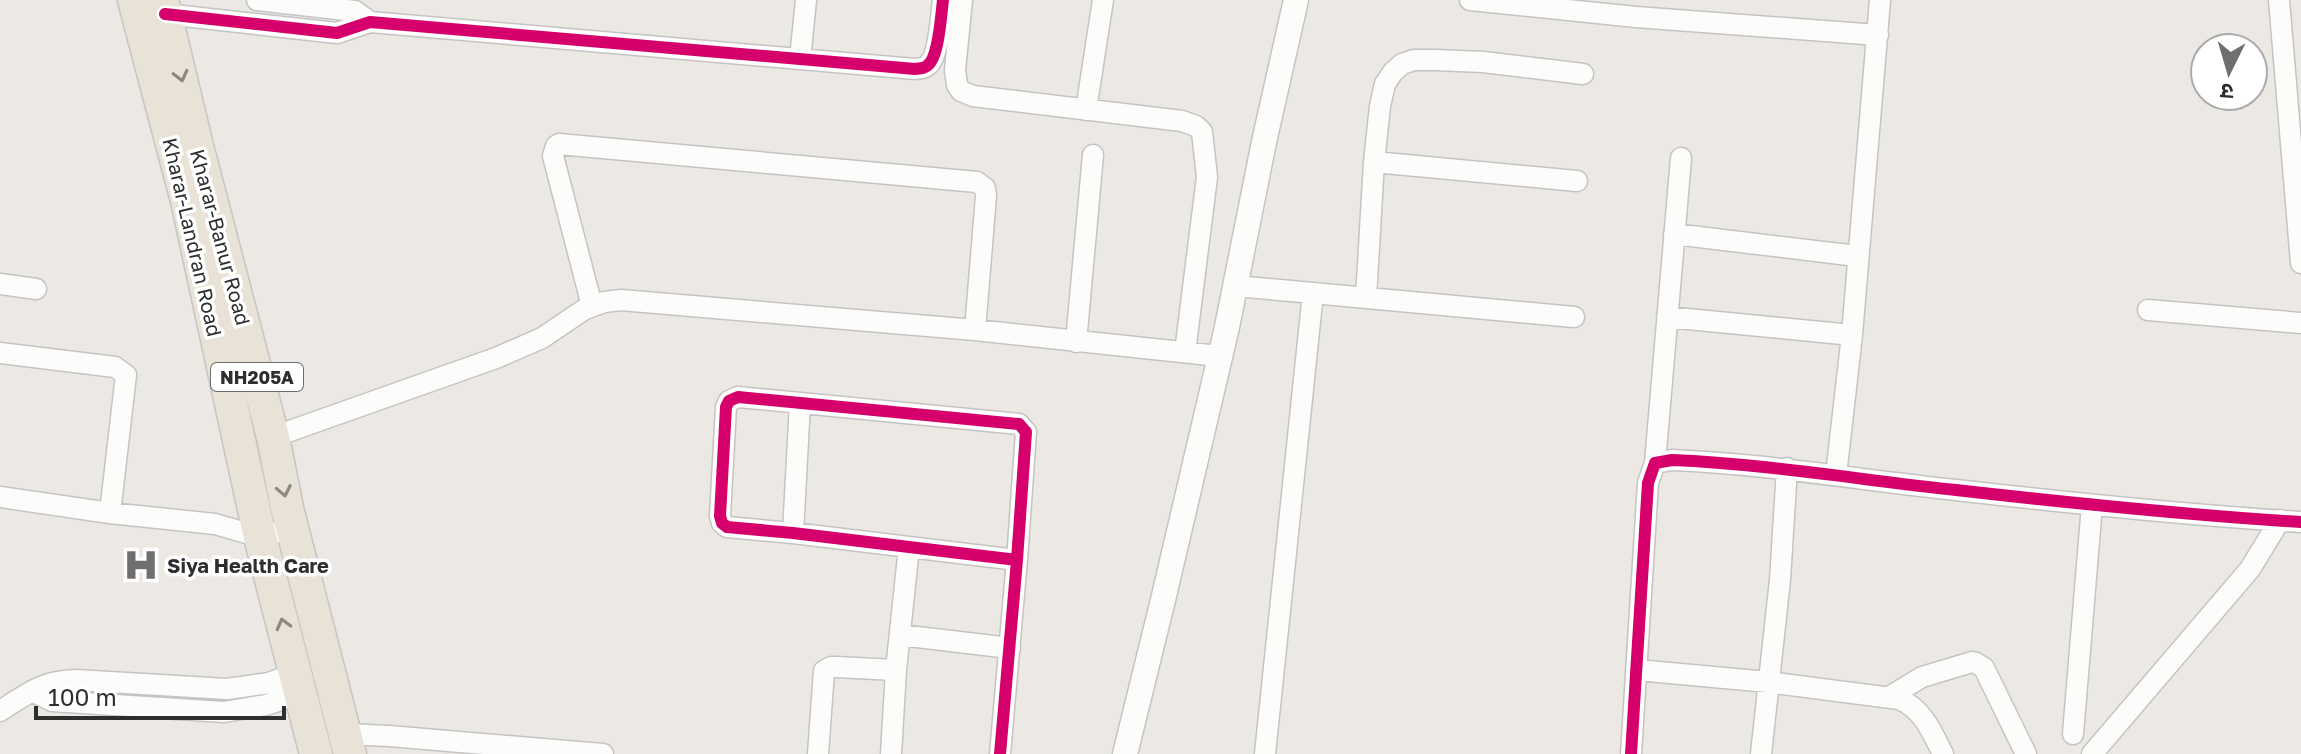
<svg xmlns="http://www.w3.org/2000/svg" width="2301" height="754" font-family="'Golos Text','Noto Sans Devanagari',sans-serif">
	<rect width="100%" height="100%" fill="#ece8e4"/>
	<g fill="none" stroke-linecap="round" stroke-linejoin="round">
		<!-- minor casing -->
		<g stroke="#c5c4c5" stroke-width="23">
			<path id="minor" d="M 257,0 L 355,11 L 370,22
				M 962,0 L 955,70 L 957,85 L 961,91 L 973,96 L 1182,121 L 1196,126 L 1202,132 L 1207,177 L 1185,352
				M 1470,0 L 1636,17 L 1878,35
				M 2279,0 L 2301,263
				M 165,14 L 337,33 L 370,22 L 915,69 C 921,68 924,69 928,65 C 939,56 941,15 943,0
				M 800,59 L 806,0
				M 1086,110 L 1103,0
				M 1374,162 L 1577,181
				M 1674,234 L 1857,256
				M 0,284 L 36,289
				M 1235,286 L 1313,293 L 1265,754
				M 1313,293 L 1574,317
				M 1366,298 L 1374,162 L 1380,106 L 1385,84 L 1393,72 L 1402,64 L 1414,60 L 1436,60 L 1483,62 L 1583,74
				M 592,306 L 553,156 L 556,146 L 559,144 L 977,182 L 985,188 L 986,196 L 975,330
				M 2148,310 L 2301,323
				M 1667,317 L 1852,335
				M 1076,342 L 1093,155
				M 0,353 L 115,367 L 126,375 L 110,513
				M 273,437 L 496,358 L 542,338 L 585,309 L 604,302 L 621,300 L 975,330 L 1219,356
				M 1655,463 L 1681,158
				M 1836,475 L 1852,335 L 1880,0
				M 0,497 L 110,513 L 215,524 L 260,537 L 292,528
				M 793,533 L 800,403
				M 900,635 L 1010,648
				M 896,670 L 909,547
				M 1637,670 L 1768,682 L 1899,699 C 1923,709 1932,732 1943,754
				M 32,691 L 52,701 L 224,712 L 266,705 L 301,693
				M 1889,697 L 1922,677 L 1972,662 L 1976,663 L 1984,668 L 2026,754
				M 0,711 C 29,693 41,681 76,680 L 227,689 L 269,683 L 296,673
				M 346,734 L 389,736 L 603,754
				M 2073,734 L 2092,505
				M 818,754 L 824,671 L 831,667 L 836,667 L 896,670 L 891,754
				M 1000,754 L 1017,560 L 793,533 L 727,527 L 722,523 L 720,516 L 726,407 L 729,401 L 738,397 L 1019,424 L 1026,432 L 1017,560
				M 1631,754 L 1648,483 L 1655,463 L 1672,460 C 1767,464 1861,480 1956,490 C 2070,503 2186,515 2301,522
				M 1761,754 L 1780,580 L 1787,468
				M 2092,754 L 2250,569 L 2280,520"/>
		</g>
		<!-- tertiary casing -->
		<g stroke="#c5c4c5" stroke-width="27">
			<path id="tertiary" d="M 1125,754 L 1163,600 L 1227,327 L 1264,142 L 1296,0"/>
		</g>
		<!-- trunk casing -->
		<g stroke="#c6c5c4" stroke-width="35">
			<path id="trunk" d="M 134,0 L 187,201 L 260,537 L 316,754
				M 162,0 L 197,146 L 273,437 L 287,508 L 350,754"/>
		</g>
		<!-- minor -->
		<use href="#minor" stroke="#fcfcfb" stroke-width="20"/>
		<!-- tertiary -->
		<use href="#tertiary" stroke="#fcfcfb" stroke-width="24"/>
		<!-- trunk -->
		<use href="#trunk" stroke="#e9e2d6" stroke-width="32"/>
		<!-- cycleway casing -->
		<g stroke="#fff" stroke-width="17">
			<path id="cycleway" d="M 165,14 L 337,33 L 370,22 L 915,69 C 921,68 924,69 928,65 C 939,56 941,15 943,0
				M 1000,754 L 1017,560 L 793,533 L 727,527 L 722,523 L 720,516 L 726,407 L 729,401 L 738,397 L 1019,424 L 1026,432 L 1017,560
				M 1631,754 L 1648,483 L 1655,463 L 1672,460 C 1767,464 1861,480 1956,490 C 2070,503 2186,515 2301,522"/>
		</g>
		<!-- cycleway -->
		<use href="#cycleway" stroke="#d6006c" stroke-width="12"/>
	</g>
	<!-- one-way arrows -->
	<defs><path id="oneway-chevron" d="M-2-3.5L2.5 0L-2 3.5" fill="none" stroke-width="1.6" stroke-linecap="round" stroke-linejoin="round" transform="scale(2)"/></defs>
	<g stroke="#8c8882">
		<use href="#oneway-chevron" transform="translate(181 76) rotate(76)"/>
		<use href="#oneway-chevron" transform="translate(284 491) rotate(79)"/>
		<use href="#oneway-chevron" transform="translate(283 624) rotate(-105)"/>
	</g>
	<!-- icons -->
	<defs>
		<g id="hospital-bare" transform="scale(2.76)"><path d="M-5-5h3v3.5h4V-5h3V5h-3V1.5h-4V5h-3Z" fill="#706f6e" stroke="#fff" stroke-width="2.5" paint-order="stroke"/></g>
	</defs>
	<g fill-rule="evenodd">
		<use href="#hospital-bare" x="141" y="565"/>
	</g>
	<g text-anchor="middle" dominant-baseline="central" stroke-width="7" stroke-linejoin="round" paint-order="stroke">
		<!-- shield labels -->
		<rect fill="#fff" stroke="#6d6d6d" stroke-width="2" x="211" y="363" width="92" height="28" rx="6"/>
		<g font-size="18" font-weight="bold" fill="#2e2e2e">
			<text x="257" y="377">NH205A</text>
		</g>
		<!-- street labels -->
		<g font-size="20" fill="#2e2e2e" stroke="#fff">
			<text transform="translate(193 237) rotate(77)">Kharar-Landran Road</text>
			<text transform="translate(221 237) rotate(75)">Kharar-Banur Road</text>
		</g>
		<!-- poi labels -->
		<g font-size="20" font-weight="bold" fill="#2e2e2e" stroke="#fff" text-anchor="start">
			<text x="167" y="565">Siya Health Care</text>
		</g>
	</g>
	<!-- north arrow -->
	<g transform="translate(2229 72) rotate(185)"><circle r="38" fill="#ffffff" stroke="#ababab" stroke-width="2"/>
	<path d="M0-6L14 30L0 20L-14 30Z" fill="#706f6e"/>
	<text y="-12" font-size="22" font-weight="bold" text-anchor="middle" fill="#2e2e2e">उ</text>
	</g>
	<!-- scale -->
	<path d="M36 706v12h248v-12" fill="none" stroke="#2e2e2e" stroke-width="4"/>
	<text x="48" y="706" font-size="24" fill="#2e2e2e" stroke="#ffffff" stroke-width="6" paint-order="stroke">100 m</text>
</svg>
